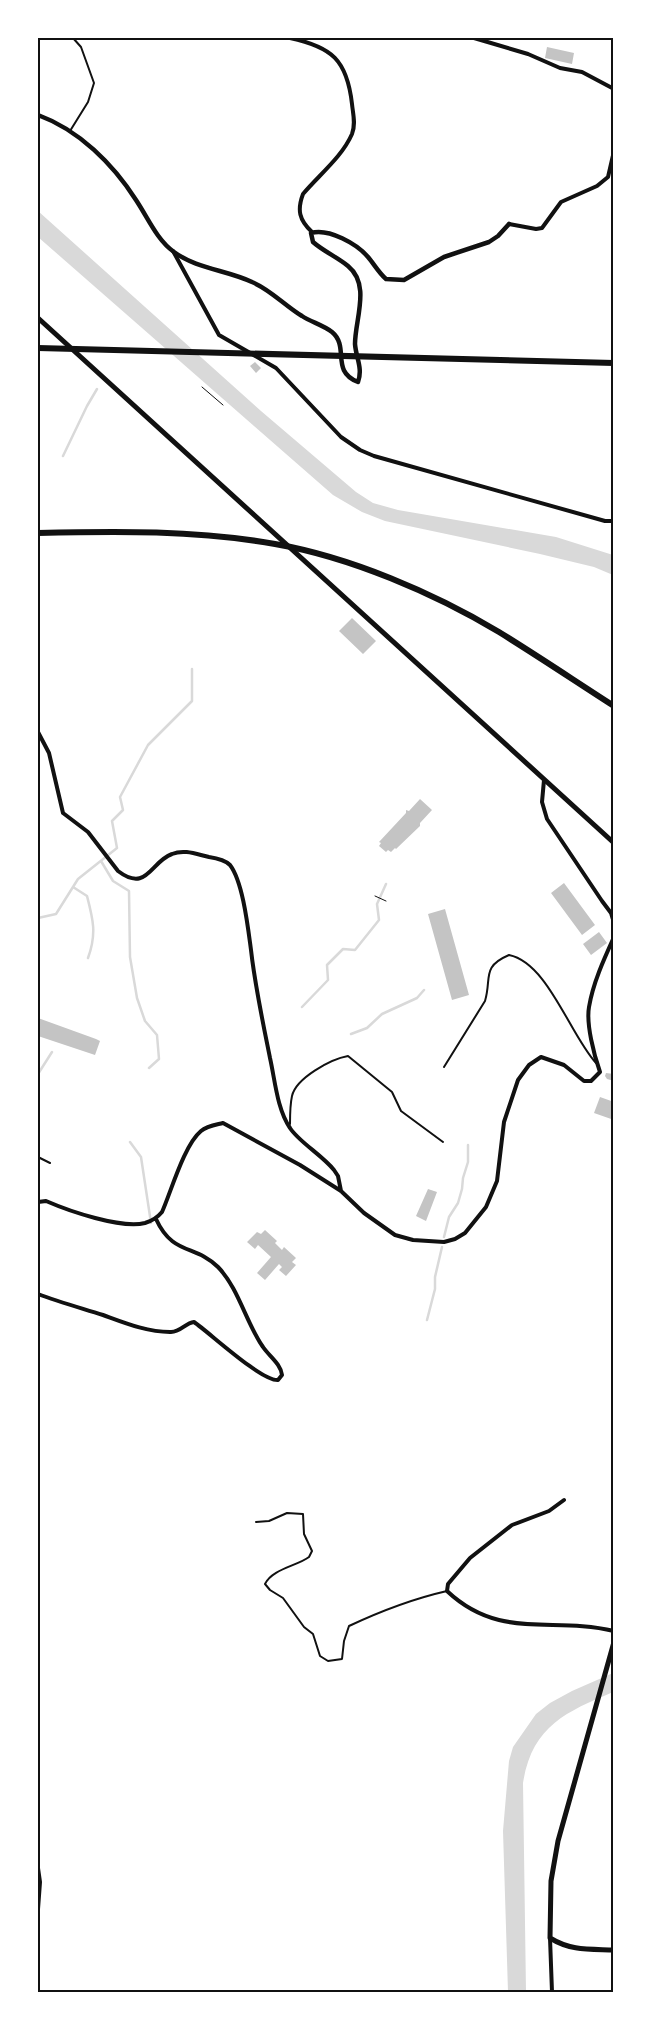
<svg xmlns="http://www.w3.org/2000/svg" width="651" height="2030" font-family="Lora,serif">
	<rect width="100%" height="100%" fill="#fff"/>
	<!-- water -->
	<path fill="#d9d9d9" d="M 38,211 L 261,411 L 356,492 L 373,503 L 398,510 L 556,537 L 613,555 L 613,575 L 594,567 L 540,554 L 385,521 L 362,512 L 333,495 L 38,237 Z
		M 613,1673 L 613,1692 C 566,1712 532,1726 523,1783 L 526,1992 L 508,1992 L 503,1831 L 509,1761 L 513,1747 L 536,1714 L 550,1703 L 572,1691 Z"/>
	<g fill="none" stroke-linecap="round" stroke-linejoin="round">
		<!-- stream -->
		<path stroke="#d9d9d9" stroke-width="2.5" d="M 63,456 L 87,406 L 97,389
			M 101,861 L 113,881 L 129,891 L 130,957 L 137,998 L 145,1021 L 157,1035 L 159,1059 L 149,1068
			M 73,887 L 87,896 C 93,919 97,934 88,958
			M 38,918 L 56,914 L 78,879 L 117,848 L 112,821 L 123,810 L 120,797 L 148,745 L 192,701 L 192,669
			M 302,1007 L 328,980 L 327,965 L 343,949 L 355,950 L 379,920 L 377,904 L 386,884
			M 351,1034 L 367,1028 L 382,1014 L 417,998 L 424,990
			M 38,1074 L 52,1052
			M 130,1142 L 141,1157 L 151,1223
			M 444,1237 L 449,1217 L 458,1203 L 462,1189 L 463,1178 L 468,1162 L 468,1145
			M 427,1320 L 435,1289 L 435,1277 L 442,1247"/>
	</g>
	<!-- building -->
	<path fill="#c4c4c4" d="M 547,47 L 574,53 L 572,64 L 545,58 Z
		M 255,362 L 261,368 L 256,373 L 250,366 Z
		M 352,618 L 376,641 L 363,654 L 339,631 Z
		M 420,799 L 432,810 L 420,823 L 420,826 L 396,849 L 395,848 L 391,852 L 388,850 L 386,852 L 379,846 L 381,843 L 379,842 L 406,813 L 406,810 L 409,811 Z
		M 564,883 L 595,925 L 582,935 L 551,893 Z
		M 445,909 L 469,995 L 452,1000 L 428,914 Z
		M 599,932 L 607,943 L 591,955 L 583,944 Z
		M 38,1018 L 96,1039 L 100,1041 L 95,1055 L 38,1036 Z
		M 606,1073 L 614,1074 L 614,1081 L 607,1079 L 605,1076 Z
		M 600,1097 L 614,1102 L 614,1120 L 594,1113 Z
		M 428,1189 L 437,1192 L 426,1221 L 416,1216 Z
		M 265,1230 L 277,1241 L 275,1243 L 282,1250 L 284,1247 L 296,1258 L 292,1262 L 296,1265 L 286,1276 L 279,1270 L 282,1267 L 279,1264 L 265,1280 L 257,1273 L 271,1257 L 258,1245 L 255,1249 L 247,1242 L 257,1232 L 261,1234 Z"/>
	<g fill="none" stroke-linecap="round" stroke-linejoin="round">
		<!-- path -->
		<path stroke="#111" stroke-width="1" d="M 202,387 L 223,405
			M 375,896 L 386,901"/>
		<!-- service -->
		<path stroke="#111" stroke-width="2" d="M 70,131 L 88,102 L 94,83 L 81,47 L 73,38
			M 444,1067 L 485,1001 C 492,978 481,967 509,955 C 548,963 570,1035 596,1063
			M 290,1124 C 290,1115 290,1105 292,1096 C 296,1078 331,1059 348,1056 L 392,1092 L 401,1111 L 443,1142
			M 38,1157 L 50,1163
			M 256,1522 L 269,1521 L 287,1513 L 303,1514 L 304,1534 L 312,1551 L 309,1557 C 297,1566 272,1569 265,1584 L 270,1590 L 283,1598 L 304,1627 L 313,1634 L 320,1656 L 328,1661 L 342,1659 L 344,1641 L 349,1626 C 381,1611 412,1599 447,1591"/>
		<!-- minor -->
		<path stroke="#111" stroke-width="4" d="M 290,38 C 332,47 347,60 352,104 C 353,114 356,124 352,134 C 342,157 319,175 303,194 C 297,210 299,220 312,232
			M 474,38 L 528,54 L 560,68 L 582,72 L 614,89
			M 509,224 L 536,229 L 542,228 L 561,202 L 597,186 L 608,177 L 614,151
			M 173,251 L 219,335 L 276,368 L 341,437 L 360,450 L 374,456 L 605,521 L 614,521
			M 38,732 L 49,753 L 63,813 L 88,832 L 118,871 C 147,893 150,862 172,854 C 184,849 196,854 209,857 C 216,858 225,860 230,865 C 243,882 248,928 251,950 C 255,986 263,1023 270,1058 C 275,1080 277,1109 290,1128 C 299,1142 322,1155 334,1170 L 338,1176 L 341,1191
			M 544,780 L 542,802 L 547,819 L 602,901 L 611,913 L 614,923
			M 38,1202 L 46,1201 C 69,1211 121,1229 145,1223 C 152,1221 157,1218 162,1212 C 171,1192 184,1145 201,1131 C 207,1126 215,1125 223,1123 L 300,1165 L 341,1191 L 364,1213 L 395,1235 L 413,1240 L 444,1242 L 455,1239 L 465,1233 L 486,1207 L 497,1181 L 504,1122 L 518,1080 L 529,1065 L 541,1057 L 564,1065 L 584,1081 L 591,1081 L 600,1072 C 594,1055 586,1024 589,1007 C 593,983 604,959 614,937
			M 38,1294 C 59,1302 81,1308 103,1315 C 125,1323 147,1332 170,1332 C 180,1333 185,1323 194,1322 C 210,1333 261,1381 278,1380 L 282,1375 C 281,1364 269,1356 263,1347 C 246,1323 239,1289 218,1267 C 195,1244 173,1256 156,1219
			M 564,1500 L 549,1511 L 512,1525 L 470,1558 L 448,1584 L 447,1591 C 500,1641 552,1616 614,1631
			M 38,1868 L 40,1882 L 38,1909
			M 550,1938 L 552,1992"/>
		<!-- tertiary -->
		<path stroke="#111" stroke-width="4.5" d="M 38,115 C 79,130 113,164 136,200 C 148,218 157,240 174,252 C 197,269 227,270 252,282 C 271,290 284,305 302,316 C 311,322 323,325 332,332 C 350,347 330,371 358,382 C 363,368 356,358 355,344 C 355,319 371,285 348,266 C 337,257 323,251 313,242 L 311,233 C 329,228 357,244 368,257 C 374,264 379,273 386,279 L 404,280 L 444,257 L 489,242 L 498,236 L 509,224"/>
		<!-- secondary -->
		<path stroke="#111" stroke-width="5" d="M 38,318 L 614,843
			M 614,1642 L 558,1841 L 551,1881 L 550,1938 C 571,1951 589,1949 614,1950"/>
		<!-- trunk -->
		<path stroke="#111" stroke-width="6" d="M 38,348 L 614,363
			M 38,533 C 116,531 197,530 275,544 C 350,557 434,593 499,632 C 538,656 575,681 614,706"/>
	</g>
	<!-- border -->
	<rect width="651" height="2030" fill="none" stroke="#ffffff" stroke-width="78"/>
	<rect x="39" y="39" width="573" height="1952" fill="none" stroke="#111" stroke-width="2"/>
</svg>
